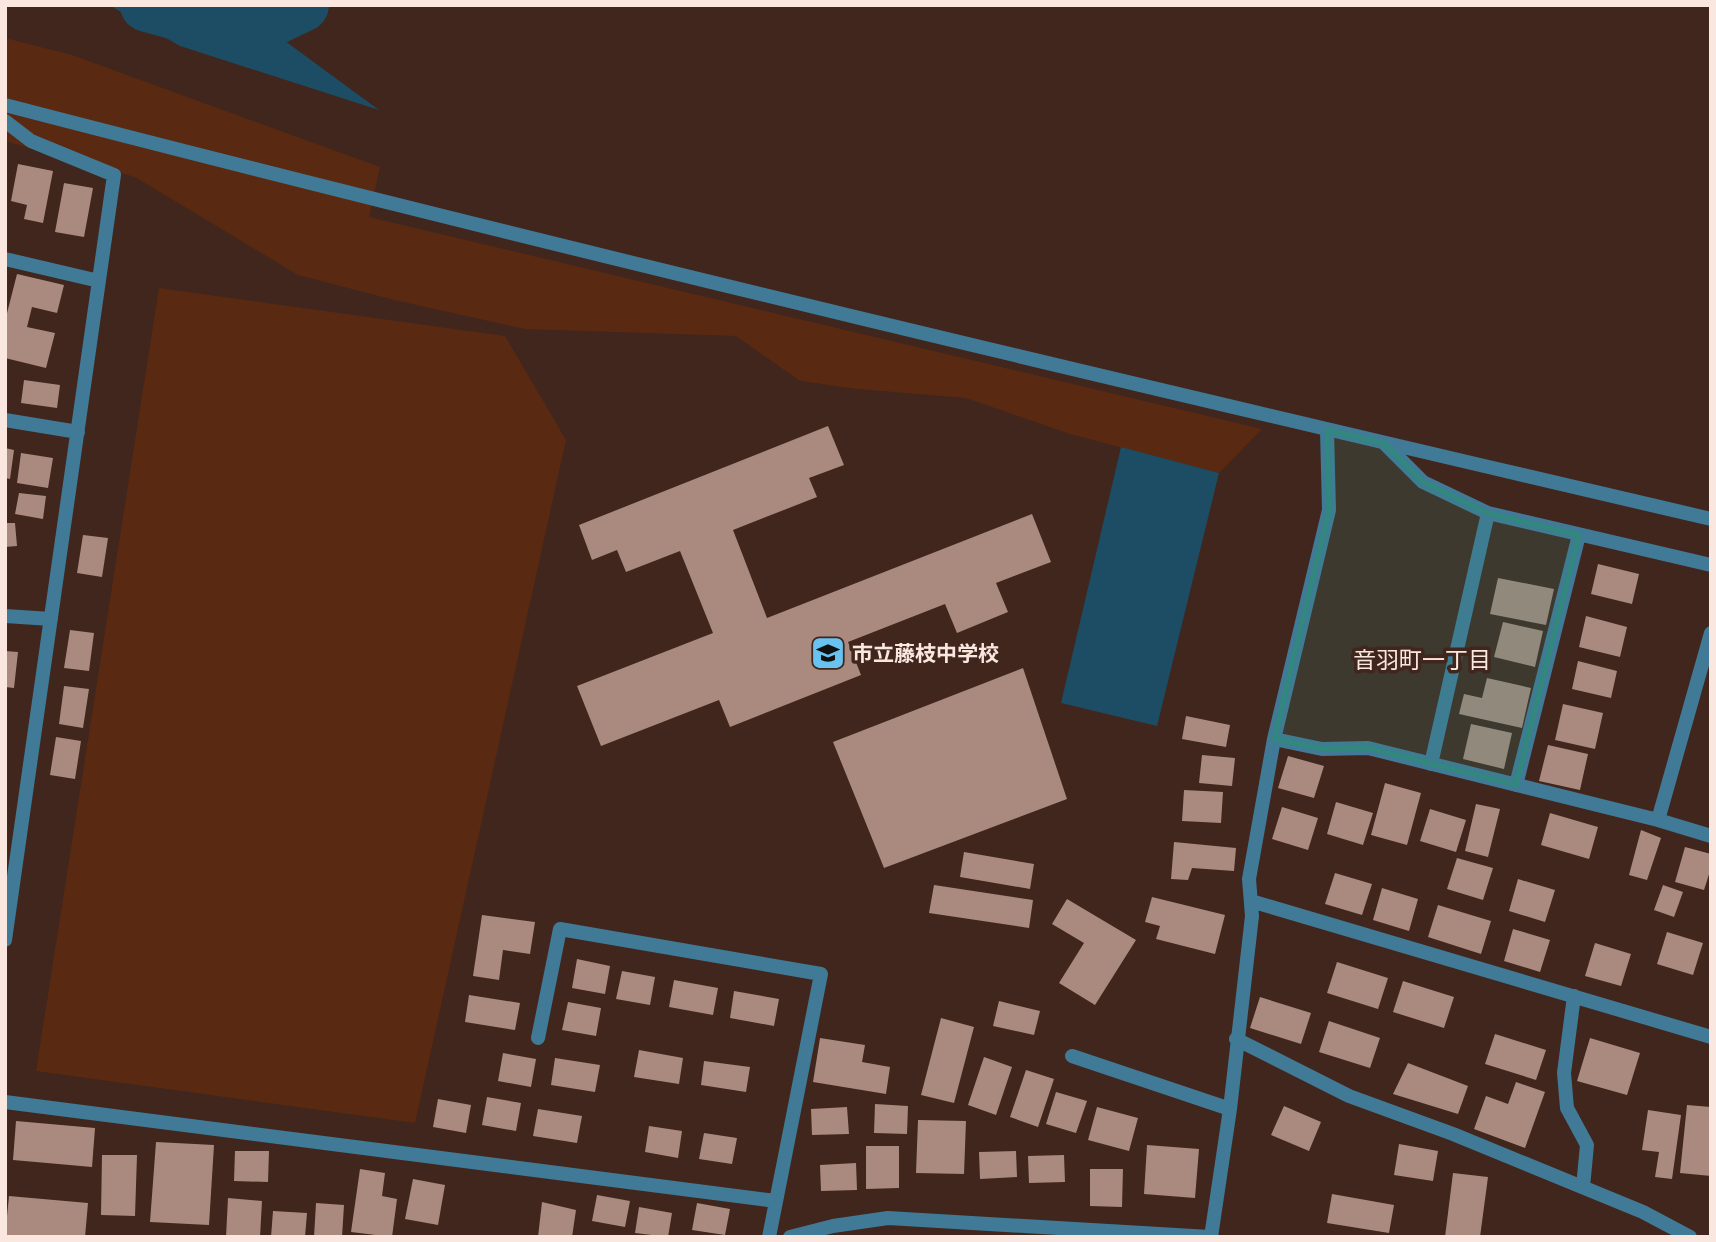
<svg xmlns="http://www.w3.org/2000/svg" width="1716" height="1242" font-family="'IBM Plex Serif','Noto Sans JP',serif">
	<rect width="100%" height="100%" fill="#40261c"/>
	<!-- green -->
	<path fill="#5a2912" d="M 5,38 L 72,55 L 380,167 L 369,217 L 1262,429 L 1219,473 L 1070,434 L 966,398 L 858,389 L 800,381 L 736,336 L 525,329 L 394,300 L 298,275 L 135,177 L 5,141 Z
		M 159,288 L 505,336 L 566,440 L 415,1123 L 36,1071 Z"/>
	<!-- water -->
	<path fill="#1c4d64" d="M 109,5 L 236,5 L 379,110 L 180,46 Z
		M 1121,447 L 1219,473 L 1157,726 L 1061,703 Z"/>
	<g fill="none" stroke-linecap="round" stroke-linejoin="round">
		<!-- river -->
		<path stroke="#1c4d64" stroke-width="54" d="M 147,5 L 246,32 L 302,5"/>
	</g>
	<!-- building -->
	<path fill="#aa8a7e" d="M 18,164 L 53,171 L 43,223 L 24,219 L 27,205 L 11,201 Z
		M 64,183 L 93,188 L 84,237 L 55,232 Z
		M 17,274 L 64,285 L 57,313 L 32,307 L 27,327 L 55,333 L 46,368 L 5,358 L 5,321 Z
		M 24,380 L 60,385 L 57,408 L 21,403 Z
		M 828,426 L 844,465 L 809,478 L 817,497 L 733,530 L 767,618 L 1032,514 L 1051,562 L 996,583 L 1008,612 L 957,633 L 945,604 L 848,642 L 861,675 L 730,727 L 719,700 L 601,746 L 577,686 L 713,633 L 680,551 L 626,572 L 617,550 L 592,560 L 579,525 Z
		M 5,448 L 14,450 L 10,479 L 5,478 Z
		M 21,453 L 53,458 L 48,488 L 17,483 Z
		M 19,493 L 46,496 L 43,519 L 15,514 Z
		M 5,523 L 15,523 L 17,546 L 5,547 Z
		M 83,535 L 108,538 L 102,577 L 77,573 Z
		M 1598,564 L 1639,574 L 1632,604 L 1591,594 Z
		M 1498,578 L 1554,589 L 1546,625 L 1490,614 Z
		M 1586,616 L 1627,627 L 1620,657 L 1579,647 Z
		M 1503,622 L 1543,631 L 1535,667 L 1494,657 Z
		M 70,630 L 94,633 L 89,671 L 64,668 Z
		M 5,651 L 18,652 L 14,688 L 5,687 Z
		M 1578,661 L 1617,671 L 1611,698 L 1572,689 Z
		M 1023,668 L 1067,799 L 884,868 L 833,742 Z
		M 1487,678 L 1531,688 L 1522,728 L 1459,714 L 1464,694 L 1482,698 Z
		M 64,686 L 89,689 L 83,728 L 59,724 Z
		M 1563,704 L 1603,713 L 1595,749 L 1555,740 Z
		M 1186,716 L 1230,725 L 1226,747 L 1182,739 Z
		M 1471,724 L 1512,733 L 1504,769 L 1463,759 Z
		M 56,737 L 81,741 L 75,779 L 50,775 Z
		M 1548,745 L 1588,754 L 1580,790 L 1539,781 Z
		M 1202,755 L 1235,758 L 1232,786 L 1199,783 Z
		M 1288,756 L 1324,766 L 1314,798 L 1278,788 Z
		M 1385,783 L 1421,793 L 1407,845 L 1371,835 Z
		M 1184,790 L 1223,792 L 1221,823 L 1182,821 Z
		M 1336,802 L 1373,813 L 1363,845 L 1327,834 Z
		M 1476,804 L 1500,809 L 1488,857 L 1465,851 Z
		M 1282,807 L 1318,818 L 1308,850 L 1272,839 Z
		M 1430,809 L 1466,820 L 1456,852 L 1420,841 Z
		M 1550,813 L 1598,827 L 1589,859 L 1541,845 Z
		M 1641,830 L 1661,838 L 1647,880 L 1629,875 Z
		M 1174,842 L 1236,848 L 1234,871 L 1192,868 L 1188,880 L 1171,879 Z
		M 1685,847 L 1711,854 L 1711,868 L 1704,890 L 1675,882 Z
		M 964,852 L 1034,864 L 1030,889 L 960,877 Z
		M 1457,858 L 1493,868 L 1483,900 L 1447,889 Z
		M 1335,873 L 1372,884 L 1362,915 L 1325,904 Z
		M 1518,879 L 1555,890 L 1545,922 L 1509,911 Z
		M 934,885 L 1033,900 L 1029,928 L 929,913 Z
		M 1663,885 L 1683,892 L 1674,917 L 1654,910 Z
		M 1382,888 L 1418,899 L 1409,931 L 1373,920 Z
		M 1152,897 L 1225,915 L 1215,954 L 1156,939 L 1160,926 L 1145,922 Z
		M 1067,899 L 1136,940 L 1095,1005 L 1059,983 L 1084,943 L 1052,924 Z
		M 1438,905 L 1491,921 L 1481,954 L 1428,937 Z
		M 482,915 L 535,922 L 530,954 L 503,950 L 499,980 L 473,976 Z
		M 1513,929 L 1550,940 L 1540,972 L 1504,961 Z
		M 1667,932 L 1703,943 L 1693,975 L 1657,964 Z
		M 1595,943 L 1631,954 L 1621,986 L 1585,976 Z
		M 577,959 L 610,966 L 605,994 L 572,988 Z
		M 1337,962 L 1388,978 L 1378,1009 L 1327,993 Z
		M 622,971 L 655,977 L 650,1005 L 616,999 Z
		M 674,980 L 718,988 L 713,1015 L 669,1007 Z
		M 1403,981 L 1454,997 L 1444,1028 L 1393,1012 Z
		M 734,991 L 779,999 L 774,1026 L 730,1018 Z
		M 469,995 L 520,1003 L 515,1030 L 465,1022 Z
		M 1260,997 L 1311,1013 L 1301,1044 L 1250,1028 Z
		M 999,1001 L 1040,1011 L 1034,1035 L 993,1026 Z
		M 568,1002 L 601,1008 L 596,1036 L 562,1030 Z
		M 941,1018 L 974,1027 L 954,1103 L 921,1095 Z
		M 1329,1021 L 1380,1038 L 1370,1068 L 1319,1052 Z
		M 1495,1034 L 1546,1050 L 1536,1080 L 1485,1064 Z
		M 820,1038 L 865,1045 L 862,1062 L 890,1067 L 886,1094 L 813,1082 Z
		M 1590,1038 L 1640,1053 L 1627,1095 L 1577,1081 Z
		M 639,1050 L 683,1058 L 679,1084 L 634,1077 Z
		M 503,1053 L 536,1059 L 531,1087 L 498,1081 Z
		M 984,1057 L 1012,1067 L 996,1115 L 968,1105 Z
		M 555,1058 L 600,1065 L 595,1092 L 551,1085 Z
		M 704,1061 L 750,1067 L 746,1092 L 701,1085 Z
		M 1408,1063 L 1468,1086 L 1458,1114 L 1393,1094 Z
		M 1026,1070 L 1054,1079 L 1038,1127 L 1010,1117 Z
		M 1516,1082 L 1545,1092 L 1525,1148 L 1474,1129 L 1486,1096 L 1508,1104 Z
		M 1056,1092 L 1087,1101 L 1076,1133 L 1046,1124 Z
		M 487,1097 L 521,1103 L 516,1131 L 482,1125 Z
		M 438,1099 L 471,1105 L 466,1133 L 433,1127 Z
		M 875,1104 L 908,1106 L 907,1134 L 874,1133 Z
		M 1687,1105 L 1711,1107 L 1711,1176 L 1680,1173 Z
		M 1284,1106 L 1321,1122 L 1309,1151 L 1271,1135 Z
		M 847,1107 L 849,1134 L 812,1135 L 811,1109 Z
		M 1097,1107 L 1138,1118 L 1129,1151 L 1088,1140 Z
		M 538,1109 L 582,1116 L 577,1143 L 533,1136 Z
		M 1648,1110 L 1681,1115 L 1672,1179 L 1655,1177 L 1659,1152 L 1642,1150 Z
		M 918,1120 L 966,1121 L 964,1174 L 916,1173 Z
		M 16,1121 L 95,1128 L 92,1167 L 13,1160 Z
		M 649,1126 L 682,1131 L 678,1158 L 645,1152 Z
		M 704,1133 L 737,1138 L 732,1164 L 699,1159 Z
		M 156,1142 L 214,1145 L 209,1225 L 150,1222 Z
		M 1399,1144 L 1438,1151 L 1433,1181 L 1394,1175 Z
		M 1147,1145 L 1199,1149 L 1195,1198 L 1144,1194 Z
		M 866,1146 L 899,1146 L 899,1188 L 866,1189 Z
		M 235,1151 L 269,1151 L 268,1182 L 234,1181 Z
		M 1016,1151 L 1017,1177 L 980,1179 L 979,1152 Z
		M 102,1155 L 137,1155 L 135,1216 L 101,1215 Z
		M 1064,1155 L 1065,1182 L 1029,1183 L 1028,1156 Z
		M 856,1163 L 857,1190 L 821,1191 L 820,1165 Z
		M 360,1169 L 385,1173 L 382,1196 L 397,1199 L 392,1237 L 351,1232 Z
		M 1090,1169 L 1123,1169 L 1122,1207 L 1090,1206 Z
		M 1453,1173 L 1488,1177 L 1480,1237 L 1445,1237 Z
		M 413,1179 L 445,1185 L 438,1225 L 405,1219 Z
		M 1332,1194 L 1394,1205 L 1389,1233 L 1327,1223 Z
		M 597,1195 L 630,1201 L 625,1227 L 592,1221 Z
		M 9,1196 L 88,1203 L 85,1237 L 5,1236 Z
		M 228,1198 L 262,1201 L 260,1237 L 226,1237 Z
		M 542,1202 L 576,1210 L 572,1237 L 538,1237 Z
		M 316,1203 L 344,1205 L 342,1237 L 314,1237 Z
		M 697,1203 L 730,1209 L 725,1235 L 692,1230 Z
		M 639,1207 L 672,1213 L 668,1237 L 635,1233 Z
		M 273,1211 L 307,1213 L 305,1237 L 271,1237 Z"/>
	<g fill="none" stroke-linecap="round" stroke-linejoin="round">
		<!-- street -->
		<path stroke="#407a97" stroke-width="14" d="M 5,105 C 571,252 1141,386 1711,519
			M 5,121 L 31,141 L 114,175 L 5,940
			M 5,259 L 99,281
			M 5,420 L 78,432
			M 1384,443 L 1423,482 L 1488,513 L 1711,565
			M 5,616 L 51,619
			M 1274,739 L 1322,749 L 1368,748 L 1658,820 L 1711,836
			M 1431,764 L 1488,513
			M 1516,785 L 1579,535
			M 1658,820 L 1711,633
			M 1251,901 L 1711,1037
			M 1574,996 L 1564,1073 L 1567,1108 L 1587,1145 L 1583,1187
			M 538,1038 L 560,929 L 821,974 L 769,1237
			M 1236,1039 L 1349,1096 L 1453,1134 L 1643,1212 L 1690,1237
			M 1072,1056 L 1230,1109
			M 5,1102 L 776,1201
			M 790,1237 L 833,1226 L 888,1218 L 1210,1237
			M 1211,1237 L 1230,1109 L 1252,916 L 1249,879 L 1274,739 L 1329,510 L 1327,430"/>
	</g>
	<!-- marked area -->
	<path fill="#32877f" fill-opacity="0.2" stroke="#32877f" stroke-width="5" stroke-linejoin="round" d="M 1327,430 L 1384,443 L 1423,482 L 1488,513 L 1579,535 L 1516,785 L 1368,748 L 1322,749 L 1274,739 L 1329,510 Z"/>
	<!-- icons -->
	<defs>
		<g id="school-square" transform="scale(1.75)"><rect x="-9" y="-9" width="18" height="18" rx="4" fill="#69c3f1" stroke="#40261c"/><path d="M0-5L7-2L0 1L-7-2ZM-4 1L0 2.5L4 1V4Q0 6-4 4Z" fill="#111"/></g>
	</defs>
	<g fill-rule="evenodd">
		<use href="#school-square" x="828" y="653"/>
	</g>
	<g text-anchor="middle" dominant-baseline="central" stroke-width="7" stroke-linejoin="round" paint-order="stroke">
		<!-- poi labels -->
		<g font-size="21" font-weight="bold" fill="#f9e7e0" stroke="#40261c" text-anchor="start">
			<text x="852" y="653">市立藤枝中学校</text>
		</g>
		<!-- neighbourhood labels -->
		<g font-size="23" fill="#f9e7e0" stroke="#40261c">
			<text x="1422" y="659">音羽町一丁目</text>
		</g>
	</g>
	<!-- border -->
	<rect width="1716" height="1242" fill="none" stroke="#f9e7e0" stroke-width="14"/>
</svg>
